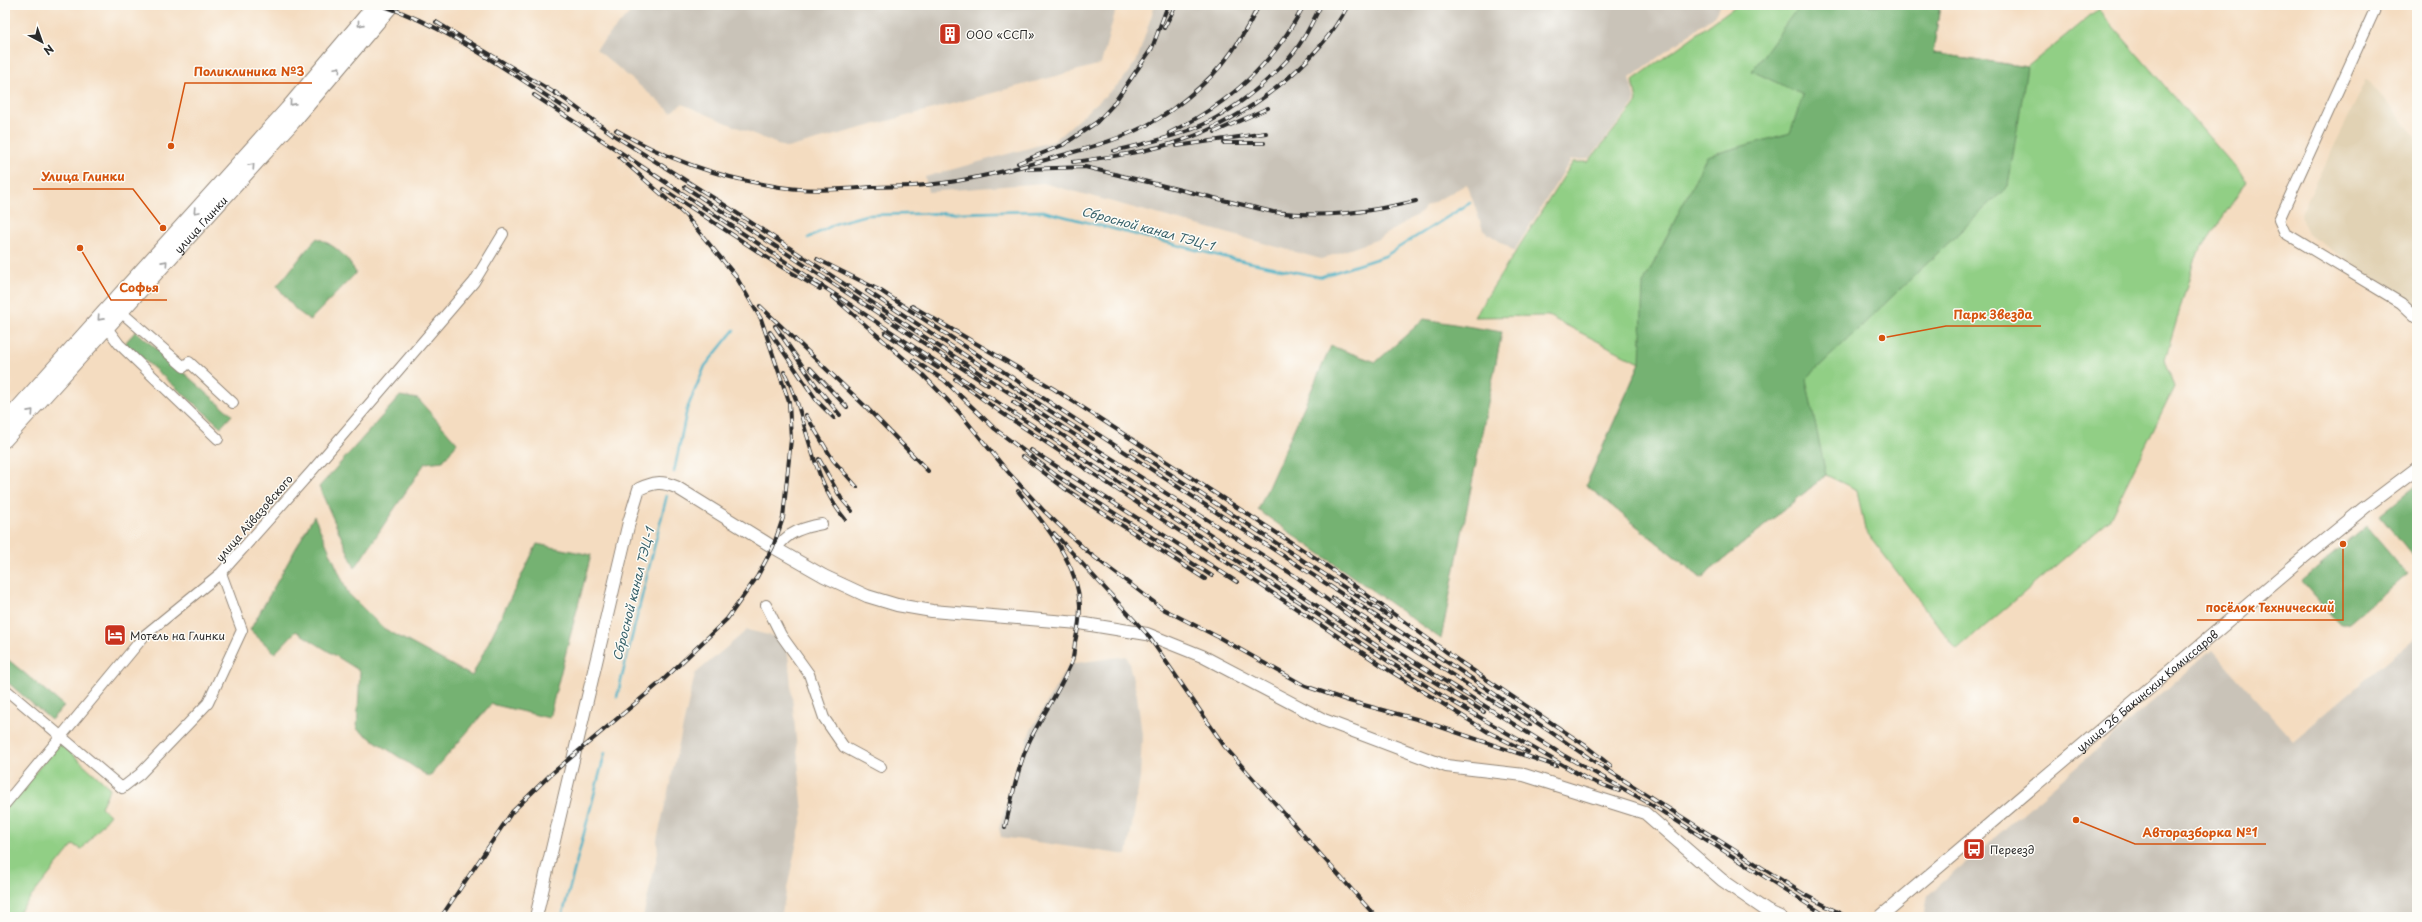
<svg xmlns="http://www.w3.org/2000/svg" width="2422" height="922" font-family="'Playpen Sans',sans-serif">
	<rect width="100%" height="100%" fill="#fdfcf7"/>
	<filter id="ink" filterUnits="userSpaceOnUse"><feTurbulence type="fractalNoise" baseFrequency=".025" numOctaves="2"/><feDisplacementMap in="SourceGraphic" scale="8" xChannelSelector="R" yChannelSelector="G"/><feConvolveMatrix kernelMatrix="1 2 1 2 8 2 1 2 1" color-interpolation-filters="sRGB"/></filter>
	<filter id="wash" filterUnits="userSpaceOnUse"><feTurbulence type="fractalNoise" baseFrequency=".012" numOctaves="4" result="noise"/><feDisplacementMap in="SourceGraphic" scale="16" xChannelSelector="R" yChannelSelector="G"/><feGaussianBlur stdDeviation="0.9" result="paint"/><feColorMatrix in="noise" values="0 0 0 0 0 0 0 0 0 0 0 0 0 0 0 0 0 1.4 0 .05"/><feComposite in="paint" operator="in"/></filter>
	<g filter="url(#wash)">
		<rect width="100%" height="100%" fill="#f4dcc0"/>
		<!-- built -->
		<path fill="#e1d2b4" d="M 2367,79 L 2417,138 L 2417,306 L 2308,234 L 2300,216 Z"/>
		<!-- industrial -->
		<path fill="#c9c3b8" d="M 637,5 L 1117,5 L 1101,64 L 787,148 L 682,104 L 671,112 L 596,49 Z
			M 1155,5 L 1721,5 L 1714,16 L 1630,78 L 1635,102 L 1589,159 L 1571,160 L 1514,251 L 1483,230 L 1467,184 L 1425,207 L 1422,212 L 1376,240 L 1321,259 L 1043,183 L 928,192 L 925,177 L 1054,141 L 1122,81 L 1137,60 Z
			M 747,630 L 777,637 L 788,654 L 803,813 L 781,917 L 643,917 L 658,853 L 657,840 L 695,674 Z
			M 2417,636 L 2417,917 L 1924,917 L 1928,895 L 2212,650 L 2293,741 Z
			M 1127,656 L 1137,695 L 1142,735 L 1140,778 L 1127,855 L 1001,837 L 999,828 L 1030,732 L 1069,664 Z"/>
		<!-- green -->
		<path fill="#91cf85" stroke="#5e7d58" d="M 1737,5 L 1940,5 L 1933,53 L 2027,67 L 2098,9 L 2247,181 L 2195,258 L 2165,360 L 2174,387 L 2109,520 L 1957,650 L 1865,530 L 1857,490 L 1826,475 L 1701,578 L 1586,485 L 1640,363 L 1548,316 L 1474,317 L 1573,162 L 1588,162 L 1637,102 L 1633,80 Z
			M 60,743 L 110,788 L 101,807 L 110,815 L 82,849 L 73,845 L 15,917 L 5,917 L 5,808 Z"/>
		<!-- forest -->
		<path fill="#74b272" stroke="#506e4e" d="M 1804,5 L 1940,5 L 1933,53 L 2027,67 L 2008,186 L 1806,379 L 1826,475 L 1701,578 L 1586,485 L 1640,363 L 1643,284 L 1707,156 L 1790,133 L 1803,95 L 1752,71 L 1793,14 Z
			M 317,238 C 335,245 347,256 356,273 L 310,320 L 296,310 L 277,286 C 292,270 302,253 317,238 Z
			M 1424,319 L 1502,332 L 1441,639 L 1258,510 L 1331,346 L 1376,362 Z
			M 136,331 L 232,415 L 221,427 L 125,343 Z
			M 400,396 L 418,399 L 457,443 L 443,461 L 425,463 L 355,568 L 319,487 Z
			M 2417,485 L 2417,561 L 2380,515 Z
			M 314,516 L 348,593 L 383,628 L 472,676 L 537,544 L 591,555 L 549,718 L 491,704 L 429,777 L 357,729 L 360,671 L 296,631 L 275,653 L 250,630 Z
			M 2366,526 L 2407,574 L 2349,623 L 2340,625 L 2301,581 Z
			M 5,657 L 64,706 L 51,720 L 5,680 Z"/>
		<g fill="none" stroke-linecap="round" stroke-linejoin="round">
			<!-- stream -->
			<path stroke="#47b0c5" stroke-width="2.5" d="M 808,238 L 837,223 L 866,215 L 1043,211 L 1224,257 L 1320,277 L 1385,256 L 1470,203
				M 674,472 L 687,409 L 705,366 L 734,330
				M 617,697 L 667,495
				M 562,917 L 605,753"/>
		</g>
	</g>
	<g filter="url(#ink)">
		<g fill="none" stroke-linecap="round" stroke-linejoin="round">
			<!-- minor casing -->
			<g stroke="#908476" stroke-width="12">
				<path id="minor" d="M 2377,5 L 2279,220 L 2285,233 L 2401,303 L 2417,318
					M 121,312 L 184,367 L 189,362 L 233,403
					M 107,328 L 119,344 L 218,439
					M 777,549 C 786,532 805,527 822,524
					M 766,605 L 781,635 L 809,674 L 824,718 L 844,747 L 881,767
					M 5,689 L 122,788 L 140,774 L 208,703 L 242,630 L 221,573
					M 5,804 L 145,635 L 221,573 L 311,472 L 474,282 L 503,234"/>
			</g>
			<!-- major casing -->
			<g stroke="#908476" stroke-width="14">
				<g id="major">
					<path d="M 536,917 L 629,522 L 639,489 C 654,482 661,481 676,487 L 773,547 L 824,576 L 867,596 L 897,605 L 932,611 L 1079,623 L 1147,634 L 1202,656 L 1324,720 L 1446,766 L 1524,775 L 1645,813 L 1722,880 L 1767,911 L 1780,917"/>
					<path id="s1" d="M 1880,917 L 2304,557 L 2364,508 L 2417,468"/>
				</g>
			</g>
			<!-- highway casing -->
			<g stroke="#908476" stroke-width="16">
				<g id="highway">
					<path d="M 5,422 L 287,109 L 375,5"/>
					<path id="s2" d="M 5,440 L 293,122 L 392,5"/>
				</g>
			</g>
			<!-- minor -->
			<use href="#minor" stroke="#fff" stroke-width="10"/>
			<!-- major -->
			<use href="#major" stroke="#fff" stroke-width="12"/>
			<!-- highway -->
			<use href="#highway" stroke="#fff" stroke-width="14"/>
			<!-- rail casing -->
			<g stroke="#2b2b2b" stroke-width="4">
				<path id="rail" d="M 381,5 C 449,27 510,73 570,111
					M 436,22 L 558,95
					M 1164,28 L 1176,5
					M 555,92 L 615,136 L 720,202 L 1002,388 L 1295,576 L 1400,653 L 1563,755 L 1647,802 L 1828,917
					M 534,95 L 1391,663 L 1441,695 L 1587,779
					M 616,130 C 663,157 714,176 768,185 C 803,192 837,190 872,187 C 890,186 908,187 926,185 C 970,181 1014,169 1056,157 C 1095,146 1137,135 1170,111 C 1214,79 1235,54 1259,5
					M 1215,132 L 1268,108
					M 1169,133 C 1230,103 1273,65 1304,5
					M 1224,143 L 1264,143
					M 1177,146 L 1266,133
					M 1114,151 C 1140,145 1166,139 1190,130 C 1225,118 1266,84 1290,57 C 1303,42 1312,23 1321,5
					M 1073,162 C 1110,157 1147,152 1183,140 C 1245,119 1318,64 1348,5
					M 1018,163 L 1063,145 L 1097,122 L 1112,106 L 1152,48 L 1168,5
					M 1026,169 L 1085,167 L 1273,212 C 1325,218 1365,213 1416,201
					M 685,187 L 988,385
					M 663,189 L 780,266 L 820,289
					M 817,259 L 881,291 L 1222,516 L 1459,670 L 1589,758 L 1805,895 L 1847,917
					M 867,291 L 1093,439
					M 832,296 L 923,375 L 959,412 L 1008,472 L 1044,511 L 1089,553 L 1163,609 L 1220,638 L 1305,686 L 1349,701 L 1420,720 L 1556,766
					M 760,306 L 866,407 L 928,471
					M 912,306 L 1054,389 L 1317,559 L 1459,661 L 1586,746 L 1611,766
					M 775,326 L 817,387 L 840,415
					M 770,332 L 817,401 L 834,418
					M 885,333 L 938,368
					M 913,360 L 944,380 L 995,429 L 1057,476 L 1212,576
					M 810,368 L 847,407
					M 784,372 C 809,419 810,478 845,519
					M 955,379 L 999,411 L 1387,669 L 1488,732 L 1528,752
					M 1013,402 L 1395,658 L 1484,712
					M 806,415 L 833,460 L 857,487
					M 1132,449 L 1390,617
					M 1031,450 L 1237,582
					M 1022,456 L 1064,488 L 1205,579
					M 819,459 L 841,498 L 852,511
					M 1054,533 L 1147,634 L 1225,747 L 1376,917
					M 1333,598 L 1530,725
					M 1584,778 L 1619,791
					M 1005,827 C 1013,796 1018,761 1034,732 C 1046,710 1060,689 1070,666 C 1074,659 1074,650 1075,642 C 1078,630 1080,619 1080,606 C 1078,563 1044,523 1018,491
					M 441,917 L 512,812 L 550,775 L 662,681 L 727,619 L 757,577 L 773,547 L 783,518 L 791,439 L 789,402 L 761,319 L 735,275 L 685,215 L 619,157"/>
			</g>
			<!-- rail -->
			<use href="#rail" stroke="#fdfcf7" stroke-width="2.5" stroke-dasharray="8" stroke-linecap="butt"/>
		</g>
		<!-- one-way arrows -->
		<defs><path id="oneway-chevron" d="M-2-3.5L2.5 0L-2 3.5" fill="none" stroke-width="1.6" stroke-linecap="round" stroke-linejoin="round"/></defs>
		<g stroke="#a0a0a0">
			<use href="#oneway-chevron" transform="translate(360 24) rotate(129)"/>
			<use href="#oneway-chevron" transform="translate(338 69) rotate(-49)"/>
			<use href="#oneway-chevron" transform="translate(292 103) rotate(131)"/>
			<use href="#oneway-chevron" transform="translate(252 166) rotate(-48)"/>
			<use href="#oneway-chevron" transform="translate(196 211) rotate(133)"/>
			<use href="#oneway-chevron" transform="translate(165 263) rotate(-48)"/>
			<use href="#oneway-chevron" transform="translate(100 318) rotate(132)"/>
			<use href="#oneway-chevron" transform="translate(31 412) rotate(-48)"/>
		</g>
	</g>
	<!-- icons -->
	<defs>
		<g id="building-square" transform="scale(1.15)"><rect x="-9" y="-9" width="18" height="18" rx="4" fill="#c8321e" stroke="#fdfcf7"/><path d="M-4-6H4V6H1V3H-1V6H-4ZM-2.5-4.3h1.7v1.8h-1.7ZM.8-4.3h1.7v1.8H.8ZM-2.5-1h1.7V.8h-1.7ZM.8-1h1.7V.8H.8Z" fill="#fff"/></g>
		<g id="hotel-square" transform="scale(1.15)"><rect x="-9" y="-9" width="18" height="18" rx="4" fill="#c8321e" stroke="#fdfcf7"/><path d="M-6-4.5h1.5V1H6V5H4.5V3h-9V5H-6ZM-4 0a1.8 1.8 0 1 1 3.6 0ZM.5 0V-2.5h3Q6-2.5 6 0Z" fill="#fff"/></g>
		<g id="bus-square" transform="scale(1.15)"><rect x="-9" y="-9" width="18" height="18" rx="4" fill="#c8321e" stroke="#fdfcf7"/><path d="M-5-6H5V4H4V6H2V4H-2V6H-4V4H-5ZM-3.5-4V0h7V-4ZM-3.5 1.2v1.5H-2V1.2ZM2 1.2v1.5H3.5V1.2Z" fill="#fff"/></g>
	</defs>
	<g fill-rule="evenodd">
		<use href="#building-square" x="950" y="34"/>
		<use href="#hotel-square" x="115" y="635"/>
		<use href="#bus-square" x="1974" y="849"/>
	</g>
	<g text-anchor="middle" dominant-baseline="central" stroke-width="3" stroke-linejoin="round" paint-order="stroke">
		<!-- poi labels -->
		<g font-size="11" fill="#2b2b2b" stroke="#fdfcf7" text-anchor="start">
			<text x="966" y="34">ООО «ССП»</text>
			<text x="130" y="635">Мотель на Глинки</text>
			<text x="1990" y="849">Переезд</text>
		</g>
		<!-- street labels -->
		<g font-size="11" fill="#2b2b2b" stroke="#fdfcf7">
			<text stroke="none"><textPath href="#s2" startOffset="291">улица Глинки</textPath></text>
			<text transform="translate(254 518) rotate(-49)">улица Айвазовского</text>
			<text stroke="none"><textPath href="#s1" startOffset="350">улица 26 Бакинских Комиссаров</textPath></text>
		</g>
		<!-- water labels -->
		<g font-size="12" font-style="italic" fill="#366069" stroke="#fdfcf7">
			<text transform="translate(1148 228) rotate(15)">Сбросной канал ТЭЦ-1</text>
			<text transform="translate(633 594) rotate(-76)">Сбросной канал ТЭЦ-1</text>
		</g>
	</g>
	<!-- callouts -->
	<path fill="none" stroke="#d5540f" stroke-width="1.5" d="M171 146L185 83H312M163 228L133 189H33M80 248L111 300H167M1882 338L1946 326H2041M2343 544L2343 620H2197M2076 820L2135 844H2266"/>
	<g fill="#d5540f" stroke="#fdfcf7" stroke-width="1.5">
		<circle cx="171" cy="146" r="4"/>
		<circle cx="163" cy="228" r="4"/>
		<circle cx="80" cy="248" r="4"/>
		<circle cx="1882" cy="338" r="4"/>
		<circle cx="2343" cy="544" r="4"/>
		<circle cx="2076" cy="820" r="4"/>
	</g>
	<g font-size="12" text-anchor="middle" font-weight="bold" fill="#d5540f" stroke="#fdfcf7" stroke-width="3" stroke-linejoin="round" paint-order="stroke">
		<text x="249" y="76">Поликлиника №3</text>
		<text x="83" y="181">Улица Глинки</text>
		<text x="139" y="292">Софья</text>
		<text x="1993" y="319">Парк Звезда</text>
		<text x="2270" y="612">посёлок Технический</text>
		<text x="2200" y="837">Авторазборка №1</text>
	</g>
	<!-- margin -->
	<rect width="2422" height="922" fill="none" stroke="#fdfcf7" stroke-width="20"/>
	<!-- north arrow -->
	<g transform="translate(42 42) rotate(139)" stroke="#fdfcf7" stroke-width="3" paint-order="stroke">
	<path d="M0-3L7 15L0 10L-7 15Z" fill="#2b2b2b"/>
	<text y="-6" font-size="11" font-weight="bold" text-anchor="middle" fill="#2b2b2b">N</text>
	</g>
</svg>
